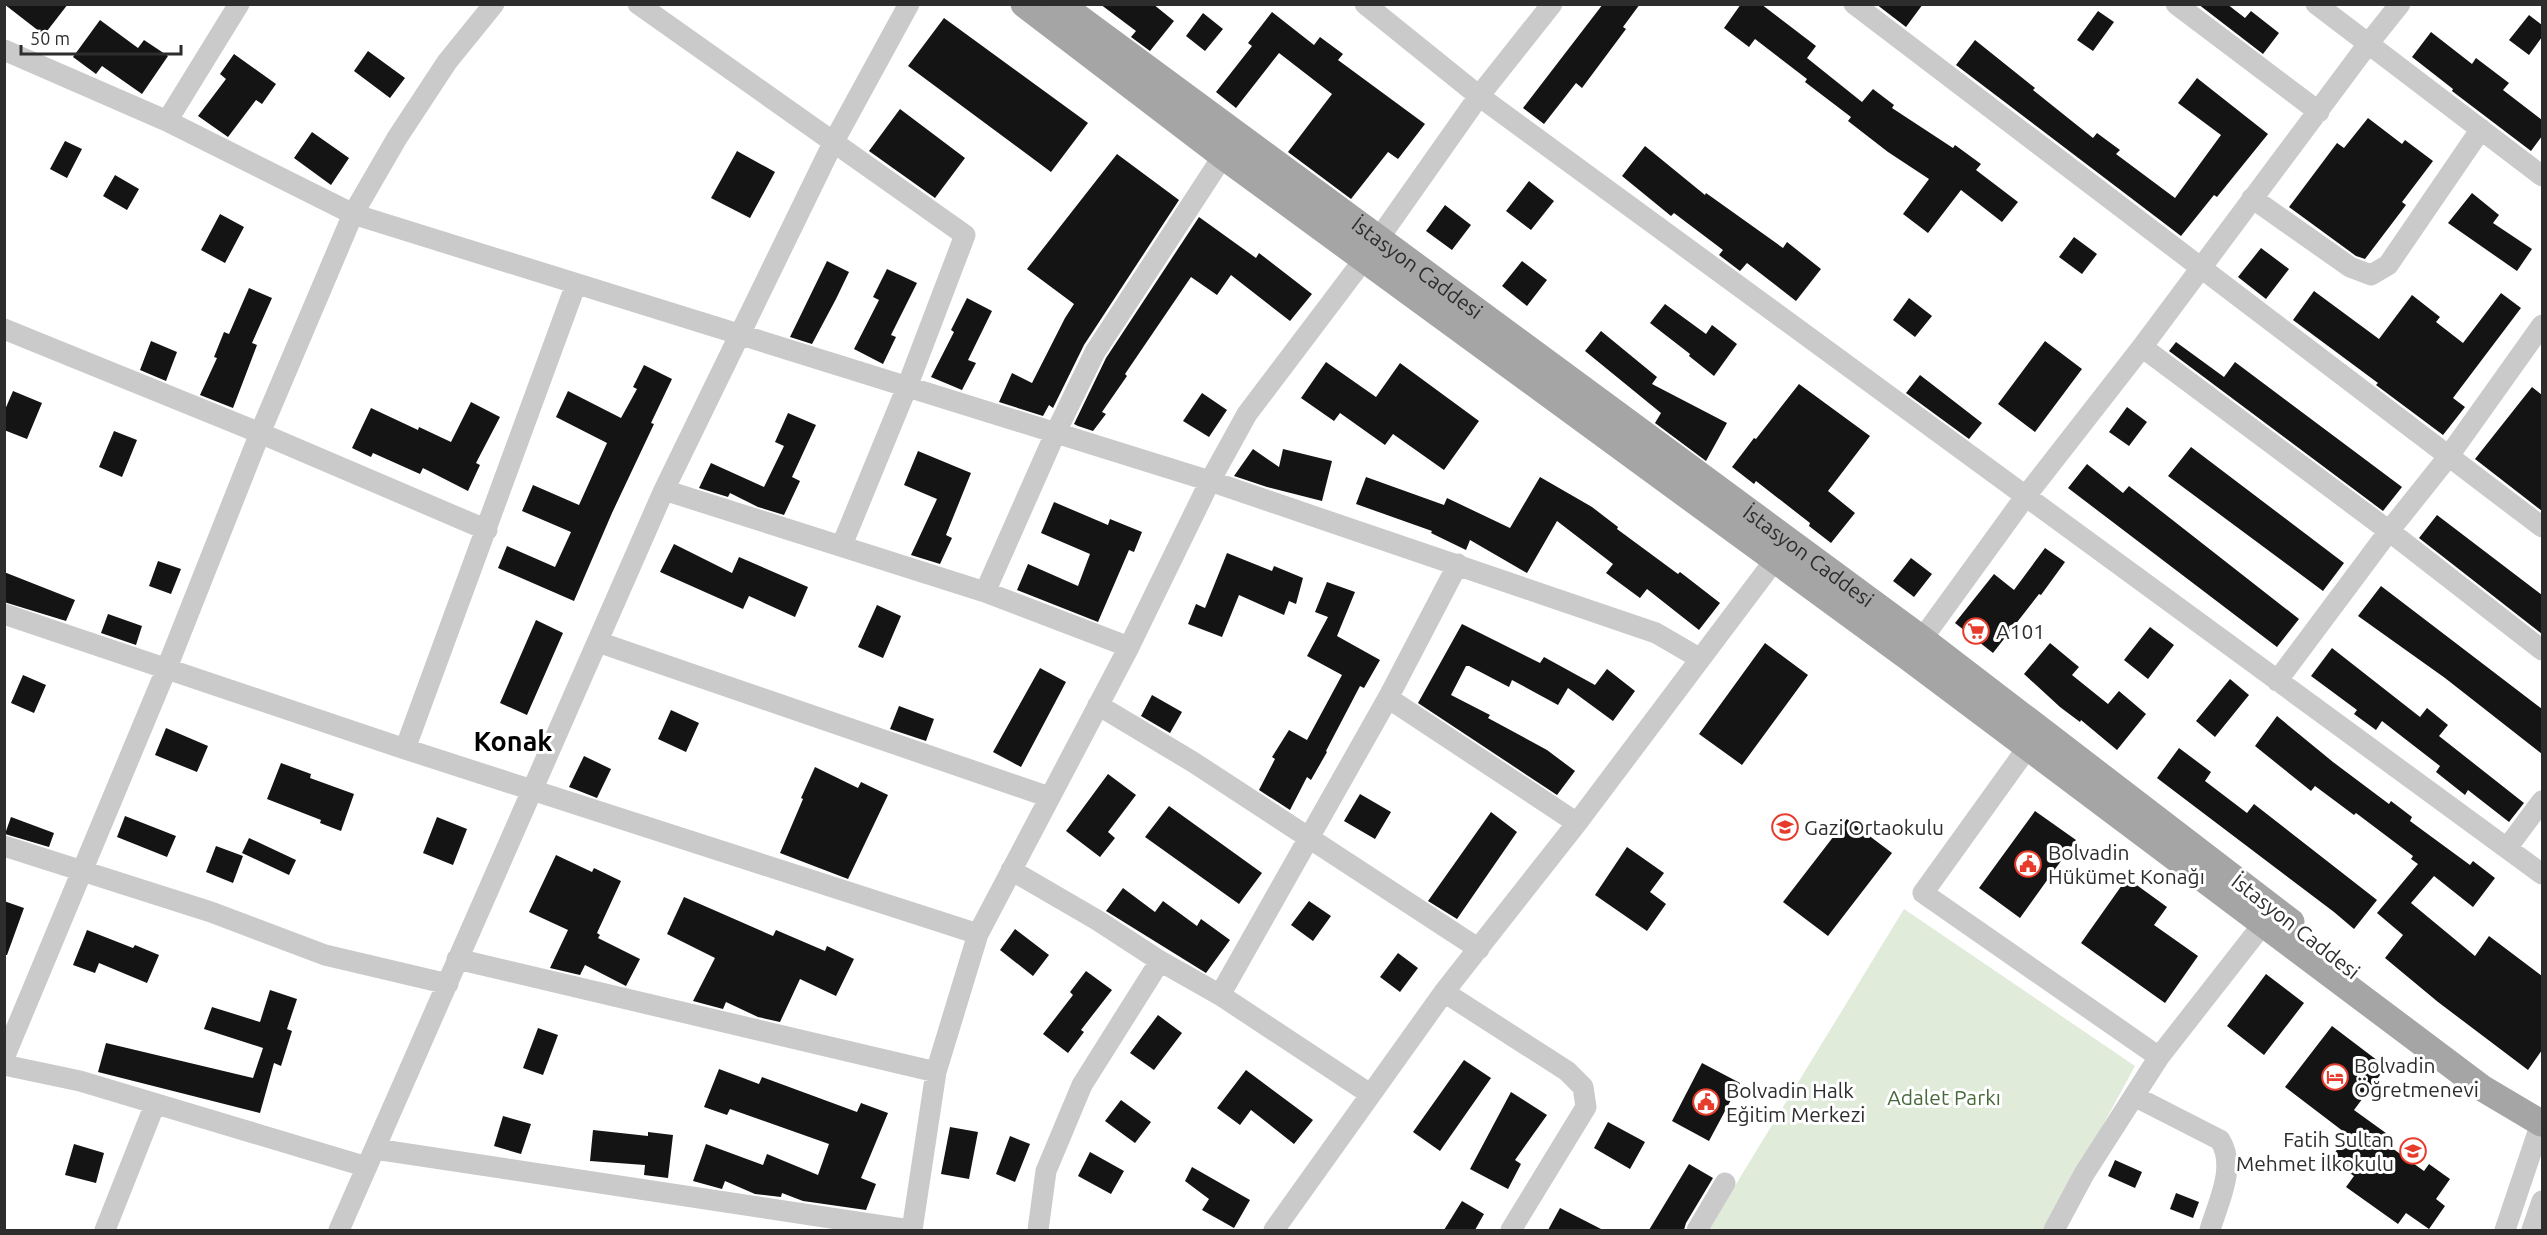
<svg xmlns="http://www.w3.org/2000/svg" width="2547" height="1235" font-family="Ubuntu,sans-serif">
	<rect width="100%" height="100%" fill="#fff"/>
	<!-- green -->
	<path fill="#e0ebda" d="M 1904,909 L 2135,1066 L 2046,1230 L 1708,1230 Z"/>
	<!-- building -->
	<path fill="#141414" d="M 4,4 L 68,4 L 44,35 Z
		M 1100,4 L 1153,4 L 1174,21 L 1150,51 L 1131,37 L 1136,31 Z
		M 1603,4 L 1640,4 L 1623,27 L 1626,29 L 1582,88 L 1576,83 L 1544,124 L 1523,108 Z
		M 1741,4 L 1761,4 L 1816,46 L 1807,58 L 1862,102 L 1873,89 L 1894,105 L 1892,108 L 1953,148 L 1955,145 L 1981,164 L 1976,170 L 2018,202 L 2002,222 L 1961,190 L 1928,233 L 1903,214 L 1929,179 L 1888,152 L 1848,121 L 1851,117 L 1805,82 L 1807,79 L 1755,39 L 1749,47 L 1724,28 Z
		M 1876,4 L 1923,4 L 1906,27 Z
		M 2198,4 L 2227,4 L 2245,18 L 2251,11 L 2279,33 L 2263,54 Z
		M 2098,11 L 2114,22 L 2093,51 L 2077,40 Z
		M 1272,12 L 1314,45 L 1320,37 L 1343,54 L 1338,60 L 1425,124 L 1398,159 L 1388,152 L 1351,199 L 1288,152 L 1332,94 L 1279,53 L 1236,108 L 1216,92 L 1252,46 L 1248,43 Z
		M 1203,13 L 1223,29 L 1205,51 L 1186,36 Z
		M 2529,15 L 2542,25 L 2542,37 L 2529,55 L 2509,40 Z
		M 944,18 L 1088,123 L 1051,172 L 908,66 Z
		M 100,20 L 138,48 L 144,40 L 168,56 L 142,94 L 102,66 L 96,74 L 73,57 Z
		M 2431,32 L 2472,64 L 2476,58 L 2509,83 L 2503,90 L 2542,120 L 2542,136 L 2531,151 L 2452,91 L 2453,89 L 2412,57 Z
		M 1975,40 L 2035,88 L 2033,90 L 2093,138 L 2097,133 L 2120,150 L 2116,154 L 2175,198 L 2221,135 L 2178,103 L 2197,78 L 2268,134 L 2217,197 L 2214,195 L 2181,236 L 1956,65 Z
		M 368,51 L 405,78 L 390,98 L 354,71 Z
		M 234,54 L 276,84 L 262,104 L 256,100 L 228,137 L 198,116 L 226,79 L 220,74 Z
		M 900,109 L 965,158 L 935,198 L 869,151 Z
		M 2368,118 L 2402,144 L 2405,140 L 2433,161 L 2402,202 L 2406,205 L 2365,259 L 2356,256 L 2289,207 L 2337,143 L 2344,148 Z
		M 312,132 L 349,158 L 331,185 L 294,158 Z
		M 65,141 L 82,149 L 67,178 L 50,169 Z
		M 1645,146 L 1705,195 L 1706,193 L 1783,248 L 1787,242 L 1821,269 L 1796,301 L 1747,263 L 1740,271 L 1719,255 L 1723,250 L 1674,213 L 1671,216 L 1622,176 Z
		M 737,151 L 775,172 L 750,218 L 711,198 Z
		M 1117,154 L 1179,200 L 1084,345 L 1053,408 L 1049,405 L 1043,416 L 999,402 L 1012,373 L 1032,383 L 1065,318 L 1074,304 L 1027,269 Z
		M 115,175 L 139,189 L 127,210 L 103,196 Z
		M 1529,181 L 1554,201 L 1531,230 L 1506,211 Z
		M 2472,193 L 2499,215 L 2493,223 L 2532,249 L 2517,271 L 2448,223 Z
		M 1445,205 L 1471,225 L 1452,250 L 1426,231 Z
		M 220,214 L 244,227 L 225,263 L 201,250 Z
		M 1199,217 L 1256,258 L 1259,253 L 1312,294 L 1290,321 L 1231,275 L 1217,295 L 1191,277 L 1125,374 L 1127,376 L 1102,412 L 1106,414 L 1093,431 L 1078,426 L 1074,424 L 1106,358 Z
		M 2074,237 L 2097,254 L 2082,274 L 2059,257 Z
		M 2261,248 L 2289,269 L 2266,299 L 2238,277 Z
		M 827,261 L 849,272 L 836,299 L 812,344 L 790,337 Z
		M 1522,261 L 1547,280 L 1527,306 L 1502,286 Z
		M 887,269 L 917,283 L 891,335 L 896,337 L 883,364 L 854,349 L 879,300 L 873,297 Z
		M 249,288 L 272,298 L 252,343 L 257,345 L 233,408 L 200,395 L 217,358 L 214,357 L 224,332 L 229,334 Z
		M 2314,291 L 2379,339 L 2412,295 L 2440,317 L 2436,322 L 2463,343 L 2501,293 L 2521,308 L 2453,398 L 2465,407 L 2443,435 L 2376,385 L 2378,383 L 2293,320 Z
		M 967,298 L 992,311 L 968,360 L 976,363 L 962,390 L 931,377 L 954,332 L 951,330 Z
		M 1909,298 L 1932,316 L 1915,337 L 1893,320 Z
		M 1665,304 L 1706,334 L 1712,325 L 1737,344 L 1714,376 L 1689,356 L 1690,354 L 1650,323 Z
		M 1601,331 L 1657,377 L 1652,384 L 1727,423 L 1706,461 L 1655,423 L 1661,413 L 1585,351 Z
		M 151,341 L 177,352 L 166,381 L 140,370 Z
		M 2045,341 L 2082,369 L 2035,432 L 1998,404 Z
		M 2176,342 L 2224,377 L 2235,362 L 2402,487 L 2383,511 L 2169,351 Z
		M 1326,362 L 1376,397 L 1400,363 L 1479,421 L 1444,470 L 1393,434 L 1385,445 L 1340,413 L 1334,421 L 1301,398 Z
		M 644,365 L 672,379 L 651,423 L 654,424 L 612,513 L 574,601 L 498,568 L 507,546 L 555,567 L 571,532 L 522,511 L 533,485 L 579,505 L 607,443 L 556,417 L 568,391 L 621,418 L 637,389 L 633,387 Z
		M 1920,375 L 1982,423 L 1969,439 L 1906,393 Z
		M 1799,384 L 1870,436 L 1828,491 L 1855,513 L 1831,543 L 1809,526 L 1810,523 L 1756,481 L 1754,484 L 1732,467 L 1754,438 L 1756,439 Z
		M 2532,387 L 2542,395 L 2542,511 L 2475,459 Z
		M 13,391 L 42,403 L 27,439 L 4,430 L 4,412 Z
		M 1202,393 L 1227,410 L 1209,437 L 1183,421 Z
		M 471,402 L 500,417 L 476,463 L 480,465 L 468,491 L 423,468 L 420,474 L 373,453 L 371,457 L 352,448 L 371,408 L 418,430 L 419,427 L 451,442 Z
		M 2127,407 L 2147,422 L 2129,446 L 2109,432 Z
		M 788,413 L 816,425 L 792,477 L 800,481 L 784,515 L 758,507 L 730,493 L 728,497 L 699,488 L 711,463 L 764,487 L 784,446 L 775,442 Z
		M 114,431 L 137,440 L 122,477 L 99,467 Z
		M 2191,447 L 2344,563 L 2323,591 L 2168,476 Z
		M 1253,449 L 1279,467 L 1283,449 L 1332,461 L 1322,501 L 1267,487 L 1234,476 Z
		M 918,451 L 971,473 L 946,535 L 952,538 L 940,564 L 911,555 L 937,499 L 904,485 Z
		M 2087,464 L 2123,493 L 2129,486 L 2299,619 L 2277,647 L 2068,488 Z
		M 1366,477 L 1444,505 L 1447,498 L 1510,528 L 1540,477 L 1592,507 L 1618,527 L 1617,529 L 1678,574 L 1680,572 L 1720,603 L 1699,630 L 1647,589 L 1640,598 L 1606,573 L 1613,564 L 1557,521 L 1527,573 L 1470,540 L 1466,550 L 1431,533 L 1432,531 L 1356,504 Z
		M 1054,502 L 1108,525 L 1110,519 L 1142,532 L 1134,552 L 1129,550 L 1098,622 L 1017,590 L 1028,564 L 1078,586 L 1090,554 L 1041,533 Z
		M 2437,515 L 2542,595 L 2542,634 L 2419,538 Z
		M 674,544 L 732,573 L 739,557 L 808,587 L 795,617 L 749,596 L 743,609 L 660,572 Z
		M 2045,548 L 2065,562 L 2041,595 L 2039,594 L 1993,653 L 1955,623 L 1994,574 L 2014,590 Z
		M 1227,553 L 1272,571 L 1274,566 L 1303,578 L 1296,604 L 1289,601 L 1284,615 L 1239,595 L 1222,637 L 1188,624 L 1196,604 L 1205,608 Z
		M 1911,558 L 1932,574 L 1914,597 L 1893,581 Z
		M 158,561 L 181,569 L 171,594 L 149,586 Z
		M 4,572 L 75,600 L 66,621 L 4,602 Z
		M 1327,582 L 1355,592 L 1337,636 L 1380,660 L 1364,688 L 1360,686 L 1326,751 L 1327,752 L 1311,780 L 1307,777 L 1290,810 L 1259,790 L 1275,759 L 1272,757 L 1289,730 L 1307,740 L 1342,675 L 1307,656 L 1328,617 L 1315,612 Z
		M 2381,586 L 2542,709 L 2542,754 L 2445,678 L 2358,616 Z
		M 877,605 L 901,616 L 883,658 L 858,647 Z
		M 108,614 L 142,626 L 136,645 L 101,633 Z
		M 536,620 L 563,633 L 527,715 L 500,703 Z
		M 1462,624 L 1540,663 L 1544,657 L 1595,685 L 1607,669 L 1635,691 L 1613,721 L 1568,688 L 1558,705 L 1512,680 L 1509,687 L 1469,666 L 1466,666 L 1451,695 L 1490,715 L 1488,718 L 1547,750 L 1575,771 L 1557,795 L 1418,703 Z
		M 2150,627 L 2174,645 L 2148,679 L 2124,660 Z
		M 1765,643 L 1808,675 L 1742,765 L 1699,734 Z
		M 2050,643 L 2079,667 L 2072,675 L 2108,704 L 2119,691 L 2146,714 L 2117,750 L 2081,720 L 2080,722 L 2060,707 L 2024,674 Z
		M 2332,648 L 2420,717 L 2427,708 L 2448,725 L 2439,736 L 2524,803 L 2509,822 L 2468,790 L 2465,795 L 2436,772 L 2440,766 L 2382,721 L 2376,730 L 2354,714 L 2357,710 L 2311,676 Z
		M 1040,668 L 1066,682 L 1021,767 L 993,752 Z
		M 23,675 L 46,685 L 34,713 L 11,703 Z
		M 2230,679 L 2249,695 L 2215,737 L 2196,721 Z
		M 1152,695 L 1182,712 L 1170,733 L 1141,716 Z
		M 899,706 L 934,719 L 926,741 L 890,729 Z
		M 671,710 L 699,723 L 686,752 L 658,739 Z
		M 2277,716 L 2333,762 L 2389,804 L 2391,801 L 2412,817 L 2410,821 L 2470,865 L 2473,861 L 2495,878 L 2473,907 L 2434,876 L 2411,903 L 2475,956 L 2489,936 L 2542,976 L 2542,1050 L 2528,1070 L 2438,1002 L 2385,958 L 2403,935 L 2377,913 L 2418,864 L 2411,859 L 2413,856 L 2356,813 L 2354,815 L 2315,786 L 2311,791 L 2255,746 Z
		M 166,728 L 208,746 L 197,772 L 155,755 Z
		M 2179,748 L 2211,772 L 2205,781 L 2247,813 L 2254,804 L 2377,900 L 2354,929 L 2334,912 L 2157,778 Z
		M 584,756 L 611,769 L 597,798 L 569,787 Z
		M 281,763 L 311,774 L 310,778 L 354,794 L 341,831 L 320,823 L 321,820 L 267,799 Z
		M 815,767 L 858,788 L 861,782 L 888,795 L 848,879 L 780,853 L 803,799 L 801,798 Z
		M 1108,774 L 1136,795 L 1108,832 L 1115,838 L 1100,857 L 1066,831 Z
		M 1360,794 L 1391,812 L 1375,839 L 1344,821 Z
		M 1169,806 L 1262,873 L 1239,904 L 1145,837 Z
		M 2035,811 L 2076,840 L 2020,918 L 1979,888 Z
		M 1491,812 L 1517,832 L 1457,919 L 1428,901 Z
		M 125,816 L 176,836 L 167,857 L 117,837 Z
		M 11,817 L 54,833 L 49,847 L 5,834 Z
		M 437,817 L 467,829 L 453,865 L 423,853 Z
		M 1847,819 L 1892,853 L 1828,936 L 1783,902 Z
		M 249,838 L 296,860 L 289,875 L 242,853 Z
		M 216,846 L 243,856 L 233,883 L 206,872 Z
		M 1627,847 L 1664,873 L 1650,892 L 1666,904 L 1647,931 L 1595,895 Z
		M 556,855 L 592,872 L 594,868 L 621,881 L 597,933 L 600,935 L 598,938 L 640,959 L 626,986 L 585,965 L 580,975 L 550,968 L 568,930 L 529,912 Z
		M 2127,878 L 2167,907 L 2154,925 L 2198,956 L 2165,1003 L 2081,943 Z
		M 1123,888 L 1155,912 L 1163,901 L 1197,926 L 1201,919 L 1230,940 L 1206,973 L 1106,911 Z
		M 684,897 L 773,936 L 776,930 L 825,951 L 827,946 L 854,959 L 836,996 L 800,979 L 780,1022 L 758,1017 L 726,1002 L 723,1009 L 693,1001 L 715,958 L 667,934 Z
		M 4,901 L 24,908 L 7,955 L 4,955 Z
		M 1309,901 L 1331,916 L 1313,941 L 1291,925 Z
		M 1015,929 L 1049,955 L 1033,976 L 1000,950 Z
		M 87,930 L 133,948 L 135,945 L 159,955 L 147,983 L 99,963 L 95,973 L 73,965 Z
		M 1398,953 L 1418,968 L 1400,992 L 1380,977 Z
		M 1086,971 L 1112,990 L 1081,1030 L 1084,1032 L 1068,1053 L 1043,1034 L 1073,995 L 1070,992 Z
		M 2266,974 L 2304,1003 L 2264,1055 L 2227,1026 Z
		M 270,990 L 297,999 L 287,1029 L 292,1031 L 281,1066 L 274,1063 L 260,1113 L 98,1072 L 106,1043 L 253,1078 L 263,1048 L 204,1029 L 212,1007 L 260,1022 Z
		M 1158,1015 L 1182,1033 L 1154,1070 L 1130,1053 Z
		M 2332,1026 L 2386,1067 L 2354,1110 L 2390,1136 L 2385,1143 L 2424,1171 L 2429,1164 L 2450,1179 L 2436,1199 L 2445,1206 L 2429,1229 L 2406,1213 L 2398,1224 L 2346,1187 L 2354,1176 L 2330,1159 L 2348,1135 L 2285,1087 Z
		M 538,1028 L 558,1035 L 543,1075 L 523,1068 Z
		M 1464,1060 L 1491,1078 L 1440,1151 L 1413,1132 Z
		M 1702,1063 L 1740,1083 L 1709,1141 L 1672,1121 Z
		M 719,1069 L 759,1084 L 762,1077 L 857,1112 L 861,1103 L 888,1113 L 861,1178 L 876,1184 L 866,1210 L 803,1201 L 782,1193 L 781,1197 L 755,1194 L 725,1181 L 722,1189 L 693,1181 L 706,1144 L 763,1165 L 767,1154 L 818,1175 L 829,1144 L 730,1109 L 727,1115 L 704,1107 Z
		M 1246,1070 L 1313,1120 L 1294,1144 L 1251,1110 L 1240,1125 L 1217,1108 Z
		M 1511,1092 L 1547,1115 L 1515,1160 L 1521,1164 L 1508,1189 L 1470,1169 Z
		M 1121,1100 L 1151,1122 L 1135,1143 L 1105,1121 Z
		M 503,1116 L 531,1124 L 521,1154 L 494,1146 Z
		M 1608,1122 L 1645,1142 L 1630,1169 L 1594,1148 Z
		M 950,1127 L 978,1132 L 969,1179 L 941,1174 Z
		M 593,1130 L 648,1136 L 648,1132 L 673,1135 L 668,1178 L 644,1175 L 645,1165 L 590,1161 Z
		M 1010,1136 L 1030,1144 L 1015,1182 L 996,1174 Z
		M 74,1144 L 104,1153 L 96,1183 L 65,1175 Z
		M 1090,1152 L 1124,1171 L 1111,1194 L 1078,1176 Z
		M 2115,1160 L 2142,1172 L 2135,1188 L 2108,1176 Z
		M 1689,1164 L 1713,1178 L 1686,1223 L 1684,1230 L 1649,1230 Z
		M 1192,1167 L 1250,1200 L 1234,1228 L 1202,1210 L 1209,1199 L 1185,1181 Z
		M 2176,1193 L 2199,1202 L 2193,1218 L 2170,1209 Z
		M 1462,1201 L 1484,1214 L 1475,1230 L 1444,1230 Z
		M 1560,1208 L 1603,1230 L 1548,1230 Z"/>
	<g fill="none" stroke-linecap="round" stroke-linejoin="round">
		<!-- minor -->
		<path stroke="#cacaca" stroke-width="21" d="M 638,4 L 965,235 L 907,387 L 842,545
			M 1365,4 L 1479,96 L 2542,874
			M 1854,4 L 2542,527
			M 2176,4 L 2319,112
			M 2316,4 L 2542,176
			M 4,50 L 167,121 L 353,214 L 1210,481 L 1656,633 L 1699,658
			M 167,121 L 239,4
			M 2252,198 L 2350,267 L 2371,275 L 2388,265 L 2481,129
			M 4,329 L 260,433 L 487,530
			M 2142,347 L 2389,531 L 2542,650
			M 664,490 L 985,592 L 1129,647
			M 985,592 L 1055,434 L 1095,352 L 1223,156
			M 4,614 L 405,749 L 978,934
			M 598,642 L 1049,797
			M 1914,650 L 2025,497 L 2142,347 L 2368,44 L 2400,4
			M 2277,681 L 2389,531 L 2448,457 L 2542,325
			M 1388,698 L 1577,823
			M 1098,705 L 1193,762 L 1479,949
			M 2028,747 L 1923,893 L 2159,1057
			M 405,749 L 576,284
			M 4,846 L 211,912 L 325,955 L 448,984
			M 2507,848 L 2542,801
			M 1011,870 L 1097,920 L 1160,961 L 1220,995 L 1370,1094
			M 457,959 L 936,1072
			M 1444,992 L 1567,1071 L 1583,1087 L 1586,1107 L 1511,1230
			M 1220,995 L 1388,698 L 1458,564
			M 4,1058 L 166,670 L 260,433 L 353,214 L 397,138 L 447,62 L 494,4
			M 4,1065 L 80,1081 L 367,1167
			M 2134,1096 L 2220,1140 C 2237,1167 2218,1202 2210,1230
			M 375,1149 L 910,1230
			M 105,1230 L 155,1104
			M 339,1230 L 664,490 L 833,143 L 909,4
			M 912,1230 L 936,1072 L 978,934 L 1129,647 L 1210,481 L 1247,414 L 1365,258 L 1479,96 L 1552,4
			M 1038,1230 L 1046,1171 L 1082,1085 L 1160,961
			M 1274,1230 L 1444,992 L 1577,823 L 1774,561
			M 1697,1230 L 1725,1183
			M 2054,1230 L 2084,1174 L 2159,1057 L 2263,924
			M 2505,1230 L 2541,1123
			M 2532,1230 L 2542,1201"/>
		<!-- major -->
		<g stroke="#a5a5a5" stroke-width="27">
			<path d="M 1024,4 L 1223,156 L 1908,657 L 2482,1088 L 2541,1123"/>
			<path id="s1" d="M 1060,4 L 1922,639 L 2291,922"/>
		</g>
	</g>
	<!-- icons -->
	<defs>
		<g id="supermarket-ring" transform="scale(1.35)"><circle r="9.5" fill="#fff" stroke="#e73b2b" stroke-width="1.5"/><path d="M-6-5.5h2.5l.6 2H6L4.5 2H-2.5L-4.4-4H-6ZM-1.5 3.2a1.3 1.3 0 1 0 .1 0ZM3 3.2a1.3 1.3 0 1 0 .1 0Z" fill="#e73b2b"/></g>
		<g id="school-ring" transform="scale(1.35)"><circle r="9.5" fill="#fff" stroke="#e73b2b" stroke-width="1.5"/><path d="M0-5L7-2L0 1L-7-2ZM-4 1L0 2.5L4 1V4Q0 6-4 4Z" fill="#e73b2b"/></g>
		<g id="civic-ring" transform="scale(1.35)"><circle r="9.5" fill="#fff" stroke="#e73b2b" stroke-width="1.5"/><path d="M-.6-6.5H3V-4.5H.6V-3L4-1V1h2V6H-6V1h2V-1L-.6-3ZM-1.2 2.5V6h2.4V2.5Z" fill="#e73b2b"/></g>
		<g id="hotel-ring" transform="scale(1.35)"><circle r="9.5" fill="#fff" stroke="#e73b2b" stroke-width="1.5"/><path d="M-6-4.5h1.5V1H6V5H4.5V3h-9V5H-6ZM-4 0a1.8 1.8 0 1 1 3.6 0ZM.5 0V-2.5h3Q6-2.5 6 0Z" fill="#e73b2b"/></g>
	</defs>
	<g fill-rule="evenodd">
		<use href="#supermarket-ring" x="1976" y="631"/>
		<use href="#school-ring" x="1785" y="827"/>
		<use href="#civic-ring" x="2028" y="864"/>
		<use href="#hotel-ring" x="2335" y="1077"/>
		<use href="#civic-ring" x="1706" y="1102"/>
		<use href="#school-ring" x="2413" y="1151"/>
	</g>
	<g text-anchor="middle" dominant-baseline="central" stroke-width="6" stroke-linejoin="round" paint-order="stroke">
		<!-- street labels -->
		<g font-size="21" fill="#2d2d2d" stroke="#fff">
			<text stroke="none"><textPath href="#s1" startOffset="444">İstasyon Caddesi</textPath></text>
			<text stroke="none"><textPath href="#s1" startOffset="930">İstasyon Caddesi</textPath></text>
			<text transform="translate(2296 926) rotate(38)">İstasyon Caddesi</text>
		</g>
		<!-- poi labels -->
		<g font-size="21" fill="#2d2d2d" stroke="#fff" text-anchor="start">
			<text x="1996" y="631">A101</text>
			<text x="1804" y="827">Gazi Ortaokulu</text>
			<text x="2048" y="852">Bolvadin<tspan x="2048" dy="24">Hükümet Konağı</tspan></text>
			<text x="2354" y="1065">Bolvadin<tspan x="2354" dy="24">Öğretmenevi</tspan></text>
			<text x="1726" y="1090">Bolvadin Halk<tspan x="1726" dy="24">Eğitim Merkezi</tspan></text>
			<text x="2394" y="1139" text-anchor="end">Fatih Sultan<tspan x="2394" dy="24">Mehmet İlkokulu</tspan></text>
		</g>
		<!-- park labels -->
		<g font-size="21" fill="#48693a" stroke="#fff">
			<text x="1944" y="1097">Adalet Parkı</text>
		</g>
		<!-- district labels -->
		<g font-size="27" font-weight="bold" fill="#000" stroke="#fff">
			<text x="513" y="741">Konak</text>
		</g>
	</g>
	<!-- border -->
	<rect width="2547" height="1235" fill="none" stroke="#2d2d2d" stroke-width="12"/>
	<!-- scale -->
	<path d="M21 45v9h160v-9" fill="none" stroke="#2d2d2d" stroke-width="3"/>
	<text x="30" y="45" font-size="18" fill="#2d2d2d" stroke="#ffffff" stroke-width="4.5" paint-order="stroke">50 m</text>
</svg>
